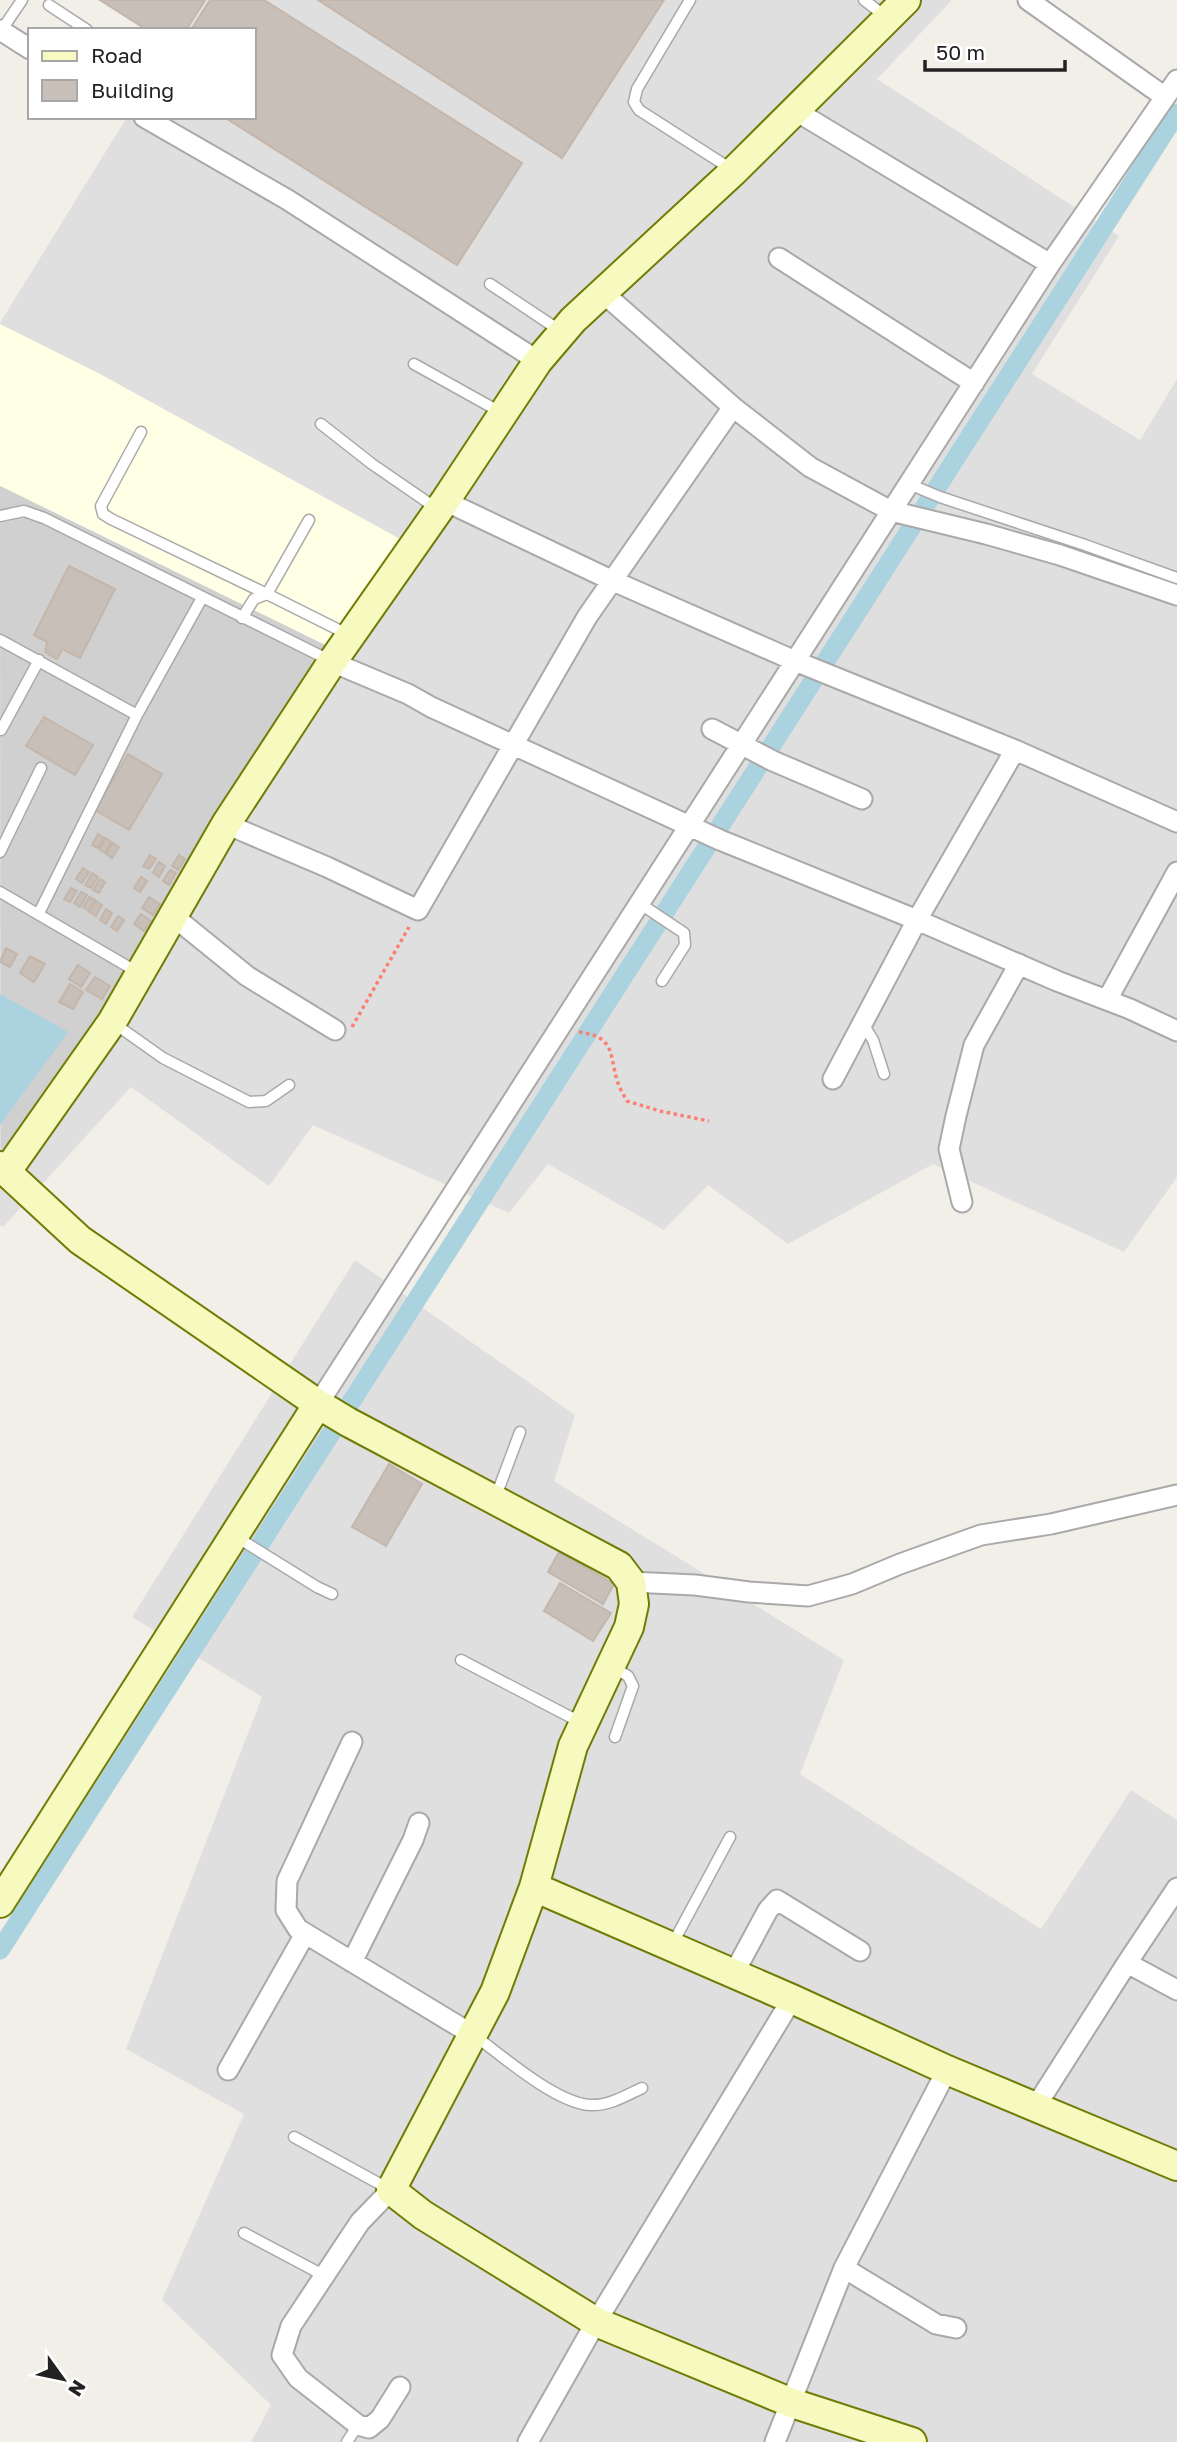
<svg xmlns="http://www.w3.org/2000/svg" width="1177" height="2442" font-family="'Golos Text',sans-serif">
	<rect width="100%" height="100%" fill="#f2efe9"/>
	<!-- residential -->
	<path fill="#e0dfdf" d="M 199,0 L 952,0 L 877,79 L 1119,236 L 1032,374 L 1140,440 L 1177,379 L 1177,1177 L 1124,1252 L 933,1164 L 788,1244 L 708,1185 L 664,1230 L 548,1164 L 509,1213 L 313,1125 L 269,1186 L 131,1087 L 3,1227 L 0,1225 L 0,323 L 127,117 L 254,117 L 254,30 L 181,30 Z
		M 355,1260 L 575,1415 L 554,1481 L 844,1660 L 800,1774 L 1041,1929 L 1131,1790 L 1177,1820 L 1177,2442 L 251,2442 L 271,2405 L 162,2300 L 244,2114 L 126,2049 L 262,1697 L 132,1617 Z"/>
	<!-- education -->
	<path fill="#ffffe5" d="M 0,324 L 100,374 L 402,540 L 327,646 L 0,486 Z"/>
	<!-- religious -->
	<path fill="#d0d0d0" d="M 0,486 L 327,646 L 136,968 L 14,1143 L 1,1149 Z"/>
	<!-- water -->
	<path fill="#aad3df" d="M 0,994 L 68,1032 L 0,1125 Z"/>
	<g fill="none" stroke-linecap="round" stroke-linejoin="round">
		<!-- canal -->
		<path stroke="#aad3df" stroke-width="19" d="M 0,1950 L 1177,113"/>
	</g>
	<!-- building -->
	<path fill="#c7bfb8" stroke="#c4b6ab" stroke-width="2" d="M 100,0 L 205,0 L 186,30 L 147,30 Z
		M 210,0 L 264,0 L 522,163 L 457,265 L 224,117 L 254,117 L 254,30 L 191,30 Z
		M 318,0 L 664,0 L 562,158 Z
		M 69,566 L 115,589 L 80,658 L 62,649 L 57,659 L 45,652 L 47,642 L 34,635 Z
		M 44,717 L 93,745 L 75,775 L 26,746 Z
		M 128,754 L 162,774 L 129,830 L 95,810 Z
		M 98,834 L 104,838 L 98,848 L 92,845 Z
		M 106,838 L 111,842 L 105,853 L 99,849 Z
		M 113,843 L 119,847 L 112,858 L 106,854 Z
		M 150,855 L 156,859 L 149,869 L 143,866 Z
		M 179,855 L 185,859 L 178,870 L 172,866 Z
		M 159,862 L 165,866 L 159,877 L 153,873 Z
		M 83,868 L 89,872 L 82,883 L 76,879 Z
		M 170,870 L 176,873 L 169,885 L 163,881 Z
		M 92,873 L 98,877 L 91,888 L 85,885 Z
		M 141,877 L 147,881 L 140,892 L 134,888 Z
		M 100,879 L 105,882 L 99,893 L 93,890 Z
		M 71,888 L 77,891 L 70,902 L 64,899 Z
		M 81,892 L 87,895 L 80,907 L 74,903 Z
		M 89,897 L 95,900 L 89,911 L 83,907 Z
		M 149,897 L 160,904 L 153,915 L 142,908 Z
		M 96,901 L 102,905 L 96,916 L 89,912 Z
		M 106,909 L 112,913 L 106,924 L 100,920 Z
		M 141,914 L 151,921 L 144,931 L 134,924 Z
		M 118,916 L 124,920 L 117,931 L 111,927 Z
		M 6,948 L 17,954 L 10,967 L 0,962 Z
		M 30,956 L 45,964 L 34,982 L 20,973 Z
		M 78,965 L 90,973 L 81,987 L 69,979 Z
		M 95,977 L 110,986 L 102,999 L 86,990 Z
		M 70,984 L 83,992 L 73,1009 L 59,1002 Z
		M 389,1464 L 422,1484 L 386,1546 L 352,1527 Z
		M 559,1552 L 614,1584 L 603,1604 L 548,1572 Z
		M 560,1583 L 611,1613 L 593,1641 L 544,1611 Z"/>
	<g fill="none" stroke-linecap="round" stroke-linejoin="round">
		<!-- lane casing -->
		<g stroke="#a9a9a9" stroke-width="13">
			<path id="lane" d="M 690,0 L 637,89 L 634,102 L 639,110 L 731,169
				M 864,0 L 885,16
				M 49,5 L 87,30
				M 1,31 L 22,0
				M 490,284 L 559,330
				M 414,364 L 502,413
				M 321,424 L 372,464 L 436,508
				M 141,432 L 101,506 L 103,514 L 111,519 L 267,594 L 309,520
				M 909,484 L 940,497 L 1085,545 L 1177,578
				M 0,516 L 24,511 L 44,518 L 331,661
				M 242,618 L 254,599 L 267,594 L 347,634
				M 0,640 L 137,715
				M 1,730 L 39,660
				M 0,852 L 41,768
				M 0,892 L 139,973
				M 639,903 L 684,933 L 685,945 L 662,981
				M 39,913 L 137,715 L 202,598
				M 115,1024 L 163,1058 L 249,1102 L 266,1101 L 289,1085
				M 863,1024 L 873,1040 L 884,1074
				M 496,1496 L 520,1432
				M 235,1536 L 317,1587 L 332,1594
				M 461,1660 L 580,1722
				M 614,1668 L 628,1676 L 633,1686 L 615,1737
				M 673,1943 L 730,1837
				M 474,2035 C 502,2056 556,2103 590,2105 C 609,2106 625,2096 642,2088
				M 294,2137 L 389,2189
				M 244,2233 L 325,2276
				M 347,2442 L 358,2425"/>
		</g>
		<!-- street casing -->
		<g stroke="#a9a9a9" stroke-width="23">
			<path id="street" d="M 1028,0 L 1165,97
				M 0,30 L 30,49
				M 144,117 L 288,200 L 538,361
				M 779,258 L 974,383
				M 1050,264 L 1177,80
				M 602,292 L 733,407 L 810,467 L 891,511 L 986,534 L 1060,555 L 1177,595
				M 445,501 L 611,580 L 795,661 L 1015,750 L 1177,822
				M 332,662 L 408,694 L 431,707 L 720,840 L 917,920 L 1057,981 L 1130,1009 L 1177,1031
				M 712,729 L 773,761 L 862,799
				M 226,824 L 327,867 L 418,910 L 587,617 L 733,407
				M 173,916 L 247,976 L 335,1030
				M 1107,1000 L 1177,872
				M 833,1079 L 917,920 L 1015,750
				M 962,1202 L 949,1149 L 956,1116 L 974,1045 L 1019,964
				M 318,1404 L 1050,264 L 796,111
				M 631,1582 L 695,1585 L 749,1592 L 808,1596 L 852,1584 L 900,1564 L 981,1535 L 1051,1524 L 1177,1495
				M 352,1742 L 287,1881 L 286,1910 L 298,1929 L 473,2035
				M 352,1962 L 413,1840 L 419,1823
				M 1127,1963 L 1177,1990
				M 734,1973 L 768,1910 L 777,1900 L 860,1951
				M 228,2070 L 305,1934
				M 1036,2106 L 1127,1963 L 1177,1888
				M 391,2190 L 360,2222 L 291,2326 L 282,2355 L 298,2378 L 358,2425 L 369,2428 L 380,2419 L 400,2387
				M 844,2268 L 936,2324 L 956,2328
				M 528,2442 L 596,2322 L 792,1999
				M 775,2442 L 844,2268 L 947,2070"/>
		</g>
		<!-- secondary casing -->
		<g stroke="#707d05" stroke-width="32">
			<path id="secondary" d="M 0,1166 L 80,1240 L 318,1404 L 348,1422 L 619,1566 L 631,1582 L 634,1604 L 629,1627 L 573,1746 L 534,1887 L 495,1992 L 391,2190 L 423,2215 L 596,2322 L 792,2403 L 912,2442
				M 7,1171 L 112,1022 L 226,824 L 332,662 L 445,501 L 538,361 L 573,320 L 734,171 L 906,0
				M 534,1887 L 792,1999 L 947,2070 L 1177,2166
				M 0,1903 L 318,1404"/>
		</g>
		<!-- path -->
		<path stroke="#fa8072" stroke-width="3.5" stroke-dasharray="3.5 3.5" stroke-linecap="butt" d="M 352,1027 L 409,927
			M 579,1032 C 615,1037 609,1052 617,1080 C 619,1087 623,1094 627,1101 L 660,1111 L 709,1121"/>
		<!-- lane -->
		<use href="#lane" stroke="#fff" stroke-width="10"/>
		<!-- street -->
		<use href="#street" stroke="#fff" stroke-width="19"/>
		<!-- secondary -->
		<use href="#secondary" stroke="#f7fabf" stroke-width="28"/>
	</g>
	<!-- legend -->
	<rect x="28" y="28" width="228" height="91" fill="#ffffff" stroke="#a7a7a7" stroke-width="2"/>
	<rect x="42" y="51" width="35" height="10" fill="#f7fabf" stroke="#a7a7a7" stroke-width="2"/>
	<text x="91" y="63" font-size="21" fill="#222222">Road</text>
	<rect x="42" y="80" width="35" height="21" fill="#c7bfb8" stroke="#a7a7a7" stroke-width="2"/>
	<text x="91" y="98" font-size="21" fill="#222222">Building</text>
	<!-- north arrow -->
	<g transform="translate(63 2379) rotate(123)" stroke="#ffffff" stroke-width="5" paint-order="stroke">
	<path d="M0-5L12 26L0 18L-12 26Z" fill="#222222"/>
	<text y="-10" font-size="19" font-weight="bold" text-anchor="middle" fill="#222222">N</text>
	</g>
	<!-- scale -->
	<path d="M925 60v10h140v-10" fill="none" stroke="#222222" stroke-width="3.5"/>
	<text x="936" y="60" font-size="21" fill="#222222" stroke="#ffffff" stroke-width="5" paint-order="stroke">50 m</text>
</svg>
